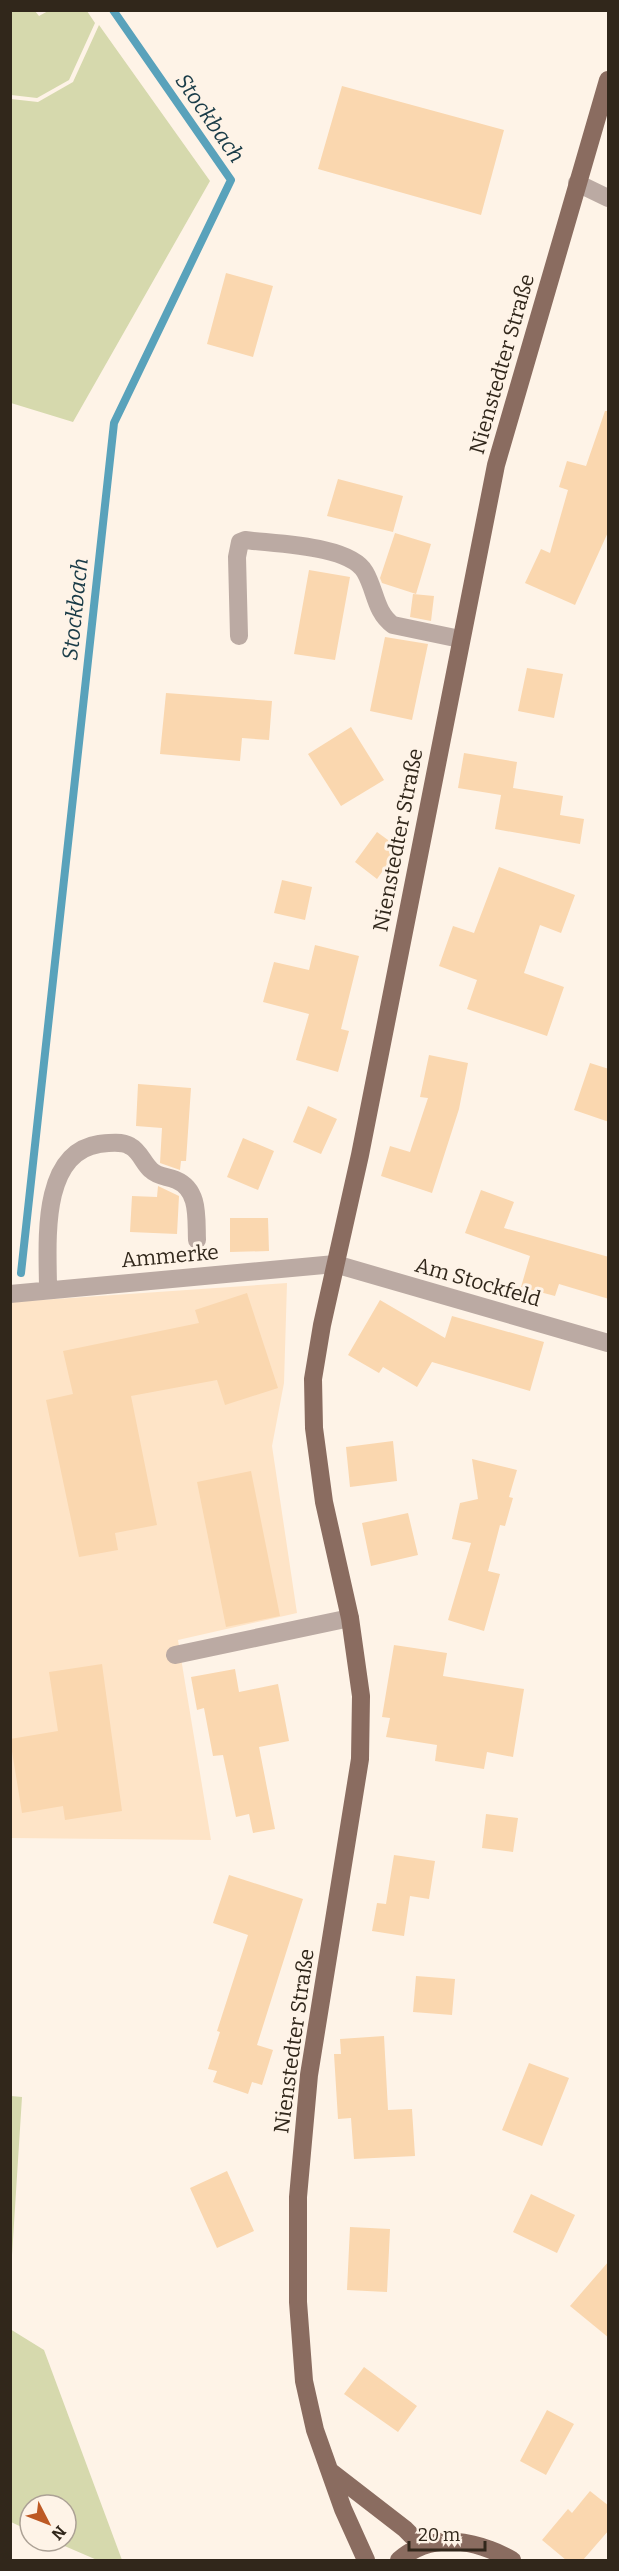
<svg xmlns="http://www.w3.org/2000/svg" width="619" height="2571" font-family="Bitter,serif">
	<rect width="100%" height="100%" fill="#fef3e7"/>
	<!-- built -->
	<path fill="#fee4c7" d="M 287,1283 L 284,1383 L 272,1446 L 297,1613 L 178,1640 L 211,1840 L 11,1838 L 12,1302 Z"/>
	<!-- green -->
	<path fill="#d6d9ad" d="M 11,10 L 35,11 L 39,16 L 48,11 L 87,11 L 95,23 L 69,80 L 37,98 L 11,95 Z
		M 99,25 L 210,181 L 73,422 L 11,403 L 11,99 L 38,102 L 73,82 Z
		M 11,2096 L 22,2097 L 11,2271 L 10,2096 Z
		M 10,2329 L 44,2350 L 122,2560 L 97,2560 L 53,2541 L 66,2541 L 66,2505 L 30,2505 L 30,2531 L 11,2522 Z"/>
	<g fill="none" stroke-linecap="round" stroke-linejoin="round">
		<!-- stream -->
		<path stroke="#59a2bb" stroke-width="8" d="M 21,1273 L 114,423 L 231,180 L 113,10"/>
	</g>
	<!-- building -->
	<path fill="#fad7af" d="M 342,86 L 504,130 L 481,215 L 318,169 Z
		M 226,273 L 273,286 L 253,357 L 207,344 Z
		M 605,411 L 609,411 L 609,530 L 575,605 L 525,583 L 541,549 L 550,553 L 568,490 L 559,487 L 567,461 L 586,466 Z
		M 338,479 L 403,496 L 393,532 L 327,516 Z
		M 395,533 L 431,544 L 416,594 L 382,583 L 380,578 Z
		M 309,570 L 350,577 L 335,660 L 294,654 Z
		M 413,594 L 434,596 L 431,621 L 410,617 Z
		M 385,637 L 428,644 L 412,720 L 370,711 Z
		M 527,668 L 563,674 L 554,718 L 518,711 Z
		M 166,693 L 272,701 L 269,740 L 242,738 L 240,761 L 160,754 Z
		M 351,727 L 384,780 L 341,806 L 308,754 Z
		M 464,753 L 517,762 L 513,788 L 563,796 L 560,815 L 584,819 L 580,844 L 495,829 L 501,795 L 458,788 Z
		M 377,832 L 399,848 L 377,879 L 355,862 Z
		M 499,867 L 575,895 L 561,933 L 540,925 L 524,973 L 564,987 L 547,1036 L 467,1009 L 477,980 L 439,966 L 453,926 L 474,933 Z
		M 282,880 L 312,887 L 305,920 L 274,913 Z
		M 315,945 L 359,956 L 341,1029 L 349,1031 L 338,1072 L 296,1060 L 309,1014 L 263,1002 L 274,962 L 309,970 Z
		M 429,1055 L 468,1063 L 459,1109 L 432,1193 L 381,1176 L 390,1146 L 410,1152 L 428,1098 L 420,1097 Z
		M 590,1063 L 609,1069 L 609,1122 L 574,1110 Z
		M 138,1084 L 191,1088 L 186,1161 L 181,1161 L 180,1170 L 160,1163 L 162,1128 L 136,1126 Z
		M 308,1106 L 337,1119 L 321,1154 L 293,1142 Z
		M 243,1138 L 274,1151 L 258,1190 L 227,1177 Z
		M 158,1186 L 179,1196 L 177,1234 L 130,1232 L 132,1196 L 157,1197 Z
		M 481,1190 L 514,1202 L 504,1228 L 609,1257 L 609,1299 L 559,1284 L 555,1296 L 521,1287 L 530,1256 L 465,1233 Z
		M 230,1218 L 268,1218 L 269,1251 L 230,1252 Z
		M 247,1293 L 278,1388 L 225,1405 L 217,1380 L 131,1396 L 157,1525 L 115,1533 L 118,1550 L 79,1557 L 46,1400 L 73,1394 L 63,1351 L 199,1323 L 195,1310 Z
		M 380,1300 L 445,1338 L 452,1316 L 544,1342 L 530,1391 L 432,1362 L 417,1387 L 383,1367 L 379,1373 L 348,1355 Z
		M 393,1441 L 397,1481 L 350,1487 L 346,1447 Z
		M 472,1459 L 517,1470 L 509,1497 L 513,1498 L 505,1526 L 500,1525 L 488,1571 L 500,1574 L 484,1631 L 448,1620 L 471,1543 L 452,1539 L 460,1503 L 478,1499 Z
		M 251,1471 L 280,1616 L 226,1627 L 197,1482 Z
		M 408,1513 L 418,1555 L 371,1566 L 362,1523 Z
		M 394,1645 L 447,1653 L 443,1676 L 524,1689 L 513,1757 L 487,1752 L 484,1769 L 435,1761 L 437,1745 L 386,1737 L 390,1718 L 382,1717 Z
		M 102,1664 L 122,1811 L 65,1820 L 63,1806 L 22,1813 L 10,1739 L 58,1731 L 49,1672 Z
		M 235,1669 L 239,1692 L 278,1684 L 289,1741 L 259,1747 L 275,1829 L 253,1833 L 249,1814 L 236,1817 L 223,1755 L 213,1756 L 204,1708 L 197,1710 L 191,1677 Z
		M 486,1814 L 518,1818 L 513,1852 L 482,1848 Z
		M 394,1855 L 435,1861 L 429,1899 L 410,1896 L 404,1936 L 372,1931 L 377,1903 L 386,1904 Z
		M 229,1875 L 303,1899 L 257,2045 L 273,2050 L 262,2085 L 252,2082 L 248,2094 L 213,2082 L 217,2071 L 208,2069 L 220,2032 L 217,2031 L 248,1935 L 213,1923 Z
		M 416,1976 L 455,1979 L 452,2015 L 413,2012 Z
		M 384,2036 L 388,2110 L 412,2109 L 415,2156 L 354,2159 L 351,2118 L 338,2119 L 334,2054 L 341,2054 L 340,2039 Z
		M 529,2063 L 569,2078 L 542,2146 L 502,2130 Z
		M 227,2171 L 254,2231 L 217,2248 L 190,2188 Z
		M 531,2194 L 575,2215 L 557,2253 L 513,2232 Z
		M 350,2227 L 390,2229 L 387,2292 L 347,2290 Z
		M 609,2261 L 609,2338 L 570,2306 Z
		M 364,2367 L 417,2406 L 398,2432 L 344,2394 Z
		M 547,2410 L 574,2424 L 546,2475 L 520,2461 Z
		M 590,2491 L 609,2506 L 609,2530 L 583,2560 L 566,2560 L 542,2540 L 568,2509 L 572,2513 Z"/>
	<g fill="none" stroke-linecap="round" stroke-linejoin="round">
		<!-- minor -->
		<path stroke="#bbaaa3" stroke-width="18" d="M 577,183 L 608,198
			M 239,636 L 237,557 L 240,542 L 245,540 C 275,544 350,545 365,572 C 376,591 375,612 393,625 L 460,639
			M 48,1290 C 48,1246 39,1153 99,1144 C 108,1143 122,1141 130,1146 C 140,1151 143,1163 151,1170 C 158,1177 167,1176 176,1180 C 200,1190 196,1219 197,1240
			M 10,1294 L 335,1264 L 608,1343
			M 175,1655 L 350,1618"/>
		<!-- major -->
		<path stroke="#8a6c60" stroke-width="18" d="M 330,2471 L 405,2529 L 421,2545
			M 366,2560 L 343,2509 L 315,2430 L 304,2381 L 298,2302 L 298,2197 L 309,2075 L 360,1759 L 361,1696 L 350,1618 L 324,1502 L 314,1428 L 313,1379 L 322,1325 L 360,1155 L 496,465 L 608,80
			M 399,2560 C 433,2531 476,2540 512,2560"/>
	</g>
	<g text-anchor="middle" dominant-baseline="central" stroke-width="6" stroke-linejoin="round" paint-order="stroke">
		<!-- street labels -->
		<g font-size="21" fill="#31271b" stroke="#fef3e7">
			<text transform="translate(502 364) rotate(-74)">Nienstedter Straße</text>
			<text transform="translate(398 840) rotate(-79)">Nienstedter Straße</text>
			<text transform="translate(170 1256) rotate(-5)">Ammerke</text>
			<text transform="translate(478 1282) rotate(16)">Am Stockfeld</text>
			<text transform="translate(294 2041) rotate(-82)">Nienstedter Straße</text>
		</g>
		<!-- water labels -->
		<g font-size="22" font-style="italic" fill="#193b47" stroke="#fef3e7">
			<text transform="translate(210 118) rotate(55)">Stockbach</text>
			<text transform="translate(75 609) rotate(-84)">Stockbach</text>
		</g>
	</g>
	<!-- border -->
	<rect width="619" height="2571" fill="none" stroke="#31271b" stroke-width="24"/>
	<!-- north arrow -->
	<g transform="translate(48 2523) rotate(132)"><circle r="28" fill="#fef3e7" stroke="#aca195" stroke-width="1.5"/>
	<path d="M0-4.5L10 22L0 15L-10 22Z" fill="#bd5924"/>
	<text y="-9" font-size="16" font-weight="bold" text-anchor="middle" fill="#31271b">N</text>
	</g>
	<!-- scale -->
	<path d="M409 2541v9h76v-9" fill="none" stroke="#31271b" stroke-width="3"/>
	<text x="418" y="2541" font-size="18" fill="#31271b" stroke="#fef3e7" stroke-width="4.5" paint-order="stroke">20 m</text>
</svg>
